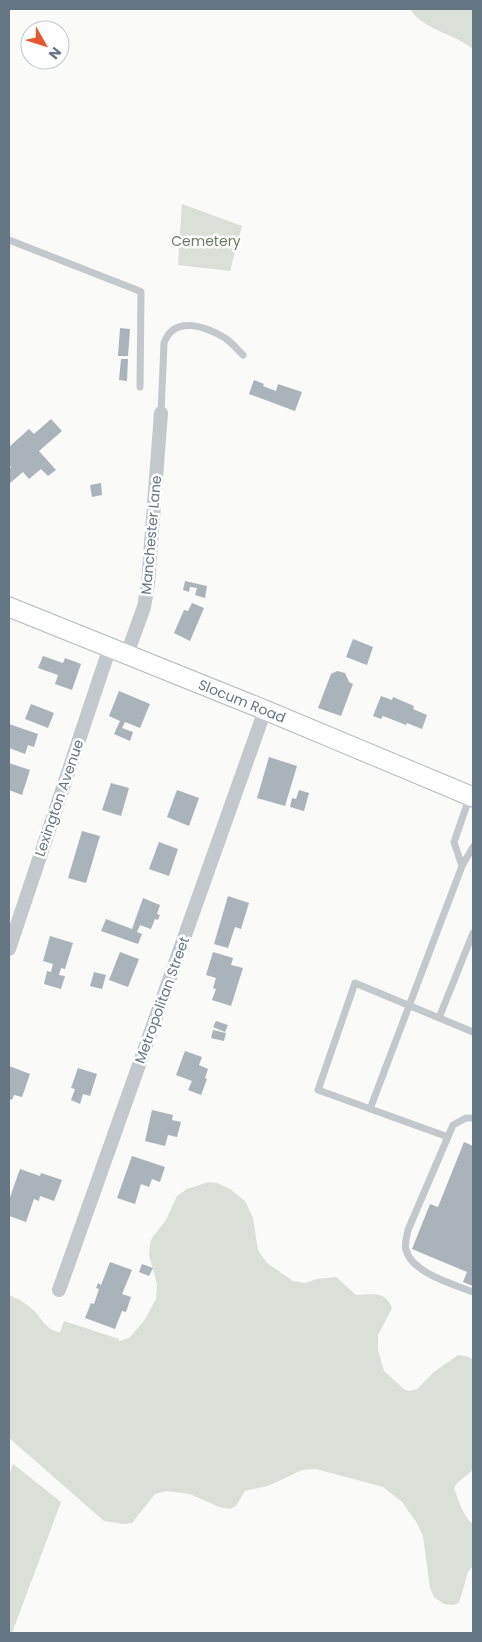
<svg xmlns="http://www.w3.org/2000/svg" width="482" height="1642" font-family="Poppins,sans-serif">
	<rect width="100%" height="100%" fill="#fafaf8"/>
	<!-- green -->
	<path fill="#dadfd7" d="M 410,9 L 473,9 L 473,49 C 453,33 425,31 410,9 Z
		M 182,204 L 242,226 L 230,271 L 178,265 Z
		M 209,1182 L 217,1183 L 230,1189 L 245,1201 L 253,1218 L 258,1250 L 267,1263 L 293,1281 L 305,1283 L 317,1279 L 336,1277 L 356,1295 C 372,1295 385,1290 392,1308 L 378,1335 L 378,1350 L 384,1371 L 405,1390 L 410,1391 L 417,1389 L 434,1372 L 458,1355 L 469,1357 L 473,1360 L 473,1469 C 467,1477 459,1479 454,1488 C 459,1501 462,1515 473,1524 L 473,1566 L 468,1572 L 459,1603 L 453,1605 L 444,1604 L 434,1597 L 430,1588 L 423,1536 L 417,1523 L 402,1502 L 383,1487 L 316,1469 L 302,1470 L 268,1486 L 245,1491 L 236,1506 L 230,1509 L 219,1507 L 190,1494 L 167,1491 L 155,1494 L 132,1523 L 124,1524 L 104,1521 L 9,1438 L 9,1295 C 17,1298 26,1303 33,1310 C 42,1318 46,1331 60,1332 L 64,1321 L 119,1339 L 119,1341 L 129,1338 L 144,1321 L 156,1299 L 157,1284 L 149,1255 L 150,1243 L 152,1238 L 166,1220 L 177,1196 L 187,1189 Z
		M 13,1464 L 61,1502 L 12,1633 L 9,1633 L 9,1475 Z"/>
	<!-- building -->
	<path fill="#aab3b9" d="M 120,328 L 130,329 L 128,356 L 118,356 Z
		M 121,359 L 128,359 L 127,381 L 119,380 Z
		M 254,380 L 264,384 L 263,386 L 276,391 L 278,384 L 302,392 L 295,411 L 249,394 Z
		M 51,419 L 62,431 L 39,451 L 56,470 L 48,476 L 41,469 L 29,479 L 23,472 L 9,484 L 9,469 L 11,467 L 9,464 L 9,447 L 29,429 L 34,434 Z
		M 101,483 L 102,495 L 92,497 L 90,485 Z
		M 185,581 L 207,586 L 205,598 L 195,595 L 197,588 L 190,587 L 189,592 L 183,590 Z
		M 192,603 L 204,608 L 190,641 L 174,633 L 184,610 L 188,611 Z
		M 353,639 L 373,647 L 367,665 L 346,657 Z
		M 43,656 L 63,663 L 65,658 L 81,664 L 72,690 L 55,684 L 58,675 L 38,668 Z
		M 337,671 L 345,673 L 349,682 L 353,684 L 341,716 L 318,708 L 331,674 Z
		M 119,691 L 150,704 L 140,728 L 125,722 L 122,728 L 133,732 L 130,741 L 114,734 L 120,721 L 109,716 Z
		M 381,696 L 392,700 L 393,697 L 414,706 L 413,709 L 427,715 L 422,729 L 407,723 L 406,725 L 383,716 L 381,719 L 373,716 Z
		M 31,704 L 54,713 L 48,728 L 25,719 Z
		M 9,724 L 38,734 L 34,747 L 28,745 L 25,754 L 9,748 Z
		M 269,757 L 297,766 L 285,806 L 257,798 Z
		M 9,763 L 30,770 L 22,795 L 9,790 Z
		M 111,783 L 129,788 L 121,816 L 102,810 Z
		M 177,790 L 199,798 L 189,826 L 167,817 Z
		M 299,790 L 309,793 L 304,811 L 290,807 L 292,798 L 296,799 Z
		M 82,831 L 100,836 L 86,883 L 68,878 Z
		M 159,842 L 178,849 L 169,876 L 149,869 Z
		M 228,896 L 249,903 L 241,929 L 235,927 L 228,948 L 214,944 Z
		M 143,898 L 160,905 L 157,914 L 160,915 L 158,920 L 155,919 L 151,929 L 140,925 L 137,932 L 142,934 L 138,944 L 101,931 L 106,919 L 132,929 Z
		M 50,936 L 73,943 L 65,969 L 61,968 L 59,975 L 65,976 L 61,989 L 44,984 L 47,971 L 51,972 L 53,964 L 43,961 Z
		M 120,952 L 139,959 L 128,987 L 109,980 Z
		M 213,952 L 233,958 L 231,965 L 243,968 L 231,1006 L 212,1000 L 216,989 L 213,988 L 216,978 L 206,975 Z
		M 94,972 L 106,975 L 102,989 L 90,986 Z
		M 216,1021 L 228,1025 L 225,1032 L 213,1027 Z
		M 213,1030 L 226,1033 L 224,1041 L 211,1038 Z
		M 185,1051 L 202,1057 L 199,1065 L 208,1069 L 205,1078 L 207,1079 L 201,1095 L 188,1090 L 192,1081 L 176,1075 Z
		M 9,1066 L 30,1074 L 22,1097 L 14,1095 L 12,1100 L 9,1099 Z
		M 78,1068 L 97,1074 L 90,1096 L 83,1094 L 80,1104 L 71,1100 L 75,1089 L 71,1088 Z
		M 152,1110 L 173,1115 L 172,1120 L 181,1122 L 177,1137 L 168,1135 L 165,1146 L 145,1141 Z
		M 464,1142 L 473,1146 L 473,1286 L 463,1282 L 467,1272 L 412,1249 L 430,1204 L 438,1207 Z
		M 132,1156 L 165,1167 L 160,1182 L 152,1179 L 149,1187 L 141,1184 L 135,1204 L 117,1198 Z
		M 20,1169 L 40,1176 L 41,1173 L 62,1180 L 54,1201 L 40,1196 L 39,1201 L 34,1199 L 26,1222 L 9,1216 L 9,1200 Z
		M 110,1262 L 132,1270 L 122,1294 L 131,1297 L 126,1312 L 122,1311 L 115,1329 L 85,1318 L 91,1303 L 94,1304 L 99,1289 L 96,1288 L 98,1283 L 101,1285 Z
		M 142,1264 L 153,1268 L 149,1276 L 139,1272 Z"/>
	<g fill="none" stroke-linecap="round" stroke-linejoin="round">
		<!-- secondary casing -->
		<g stroke="#b3babf" stroke-width="21">
			<path id="secondary" d="M 9,607 L 265,710 L 473,797"/>
		</g>
		<!-- service -->
		<path stroke="#c3c8cc" stroke-width="7" d="M 9,240 L 137,290 L 141,292 L 140,387
			M 161,413 L 164,343 C 174,315 205,326 225,338 C 231,342 237,349 243,355
			M 462,866 L 454,842 L 470,796
			M 439,1018 L 473,933
			M 370,1109 L 462,866 L 473,847
			M 473,1118 L 466,1118 L 453,1125 L 408,1230 C 407,1236 404,1244 406,1250 C 412,1273 453,1284 473,1292
			M 448,1137 L 318,1090 L 355,983 L 473,1032"/>
		<!-- minor -->
		<path stroke="#c3c8cc" stroke-width="14" d="M 127,654 L 144,607 L 148,583 L 161,413
			M 9,949 L 110,647
			M 59,1290 L 265,710"/>
		<!-- secondary -->
		<use href="#secondary" stroke="#fff" stroke-width="19"/>
	</g>
	<g text-anchor="middle" dominant-baseline="central" stroke-width="5" stroke-linejoin="round" paint-order="stroke">
		<!-- park labels -->
		<g font-size="14" fill="#687a64" stroke="#fff">
			<text x="206" y="241">Cemetery</text>
		</g>
		<!-- street labels -->
		<g font-size="14" fill="#657683" stroke="#fff">
			<text transform="translate(151 535) rotate(-85)">Manchester Lane</text>
			<text transform="translate(242 701) rotate(22)">Slocum Road</text>
			<text transform="translate(59 798) rotate(-71)">Lexington Avenue</text>
			<text transform="translate(162 1000) rotate(-70)">Metropolitan Street</text>
		</g>
	</g>
	<!-- border -->
	<rect width="482" height="1642" fill="none" stroke="#657683" stroke-width="20"/>
	<!-- north arrow -->
	<g transform="translate(45 45) rotate(129)"><circle r="24" fill="#ffffff" stroke="#c1c8cd"/>
	<path d="M0-4L9 19L0 12L-9 19Z" fill="#e4572e"/>
	<text y="-8" font-size="14" font-weight="bold" text-anchor="middle" fill="#657683">N</text>
	</g>
</svg>
